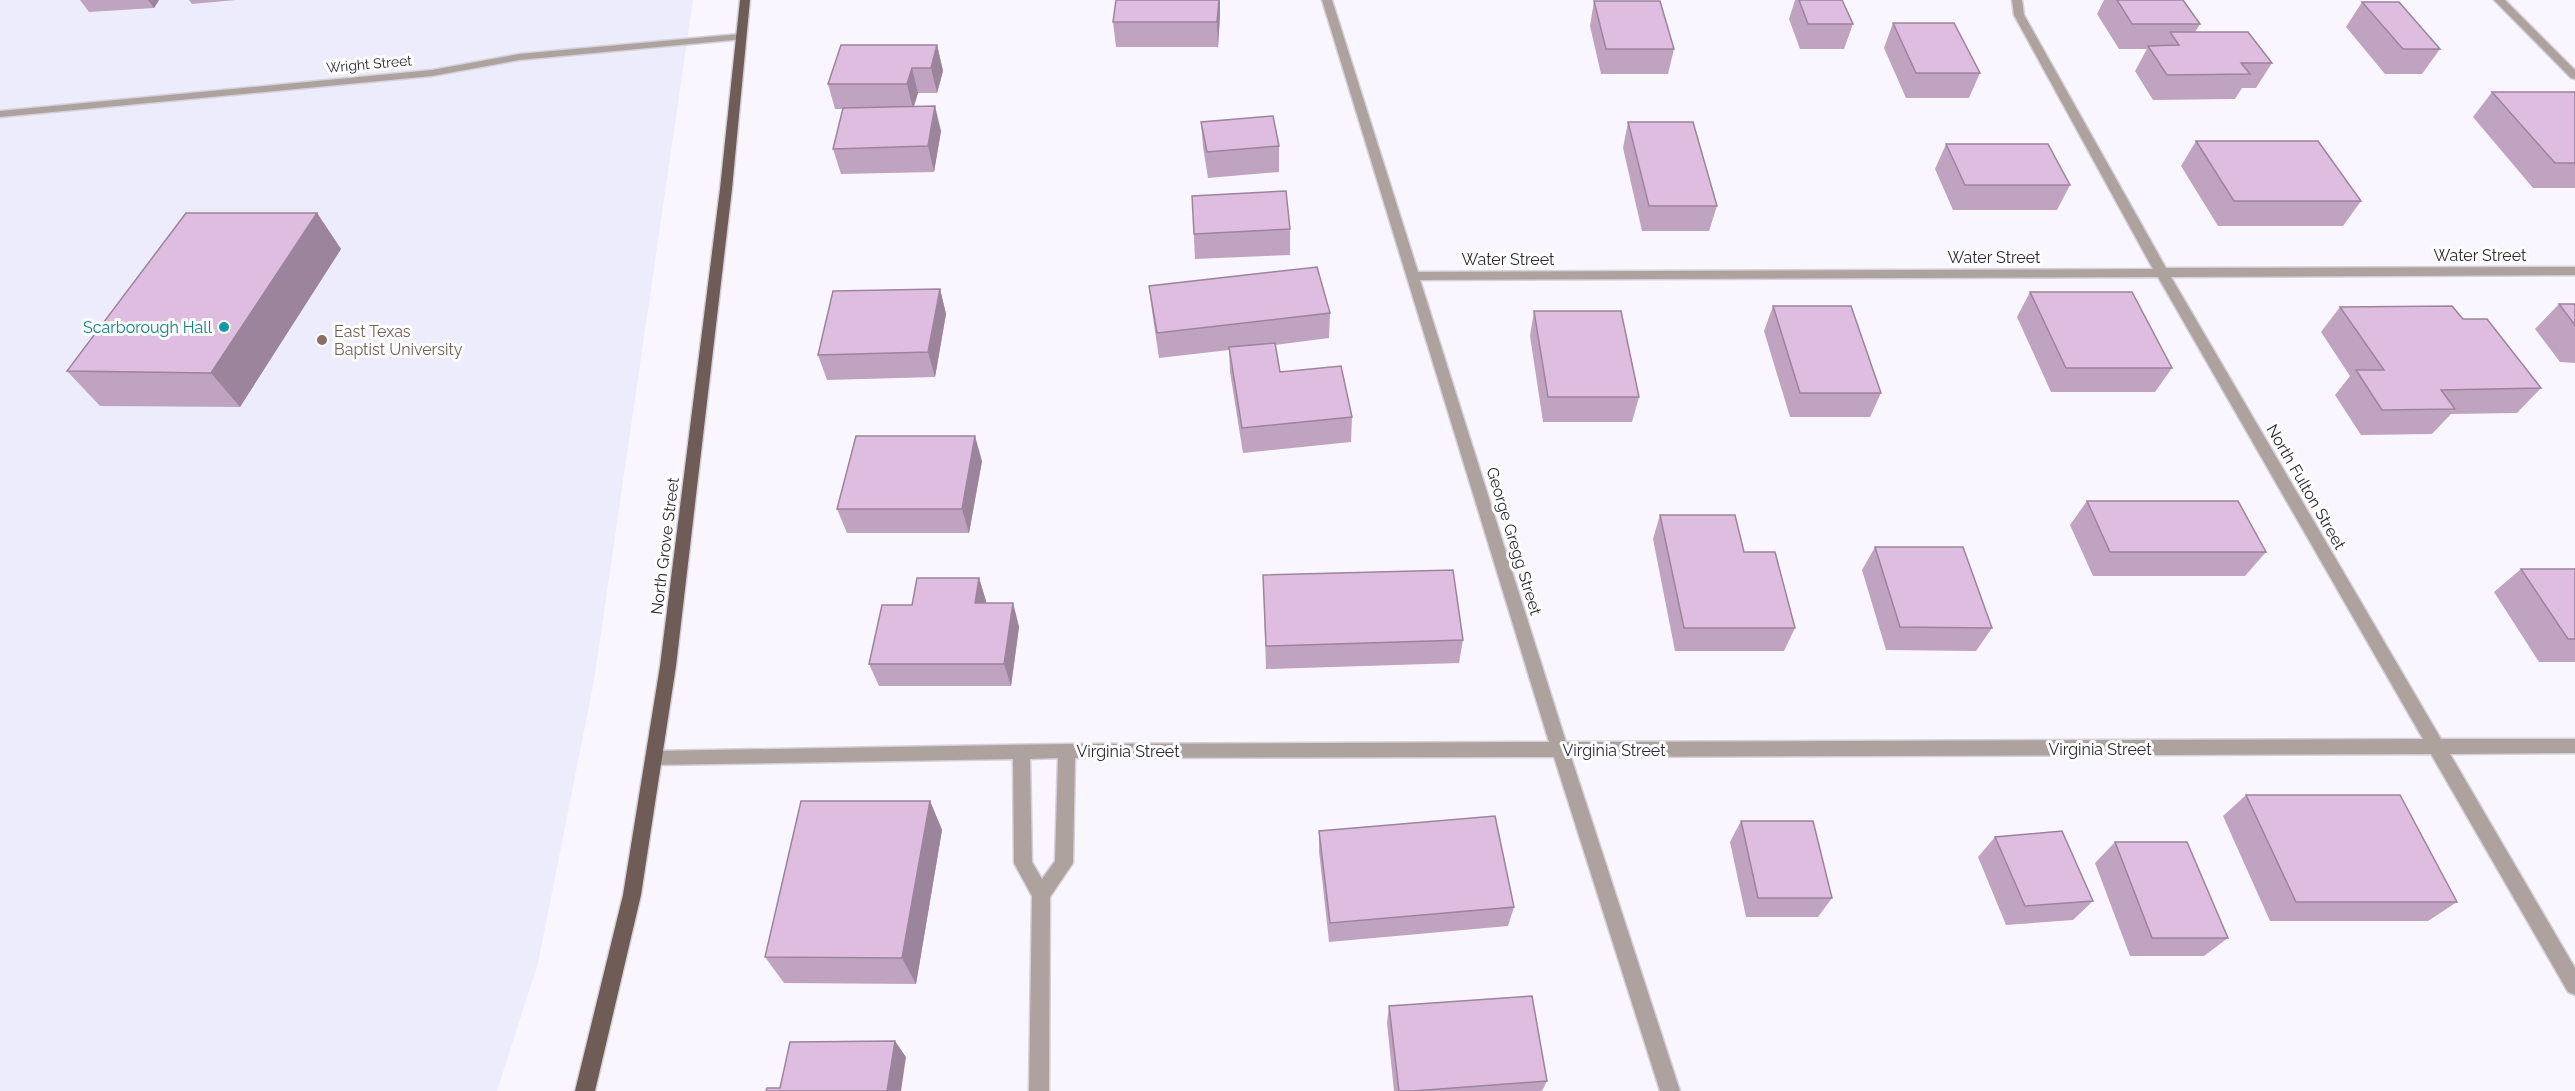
<svg xmlns="http://www.w3.org/2000/svg" width="2575" height="1091" font-family="Raleway,sans-serif">
	<rect width="100%" height="100%" fill="#faf6ff"/>
	<!-- education -->
	<path fill="#edecfd" d="M 0,0 L 693,0 L 594,681 L 538,963 L 497,1091 L 0,1091 Z"/>
	<g fill="none" stroke-linecap="round" stroke-linejoin="round">
		<!-- minor casing -->
		<g stroke="#d5d1da" stroke-width="3">
			<path id="minor" d="M 1322,0 L 1332,0 L 1418,272 L 2153,269 L 2014,15 L 2012,0 L 2022,0 L 2024,15 L 2166,268 L 2575,267 L 2575,275 L 2171,277 L 2441,739 L 2575,739 L 2575,753 L 2450,754 L 2575,968 L 2575,995 L 2568,992 L 2431,754 L 1571,757 L 1680,1091 L 1660,1091 L 1554,757 L 1075,758 L 1073,863 L 1050,897 L 1049,1091 L 1029,1091 L 1032,896 L 1014,863 L 1013,759 L 653,765 L 647,763 L 645,758 L 647,753 L 653,751 L 1067,744 L 1549,742 ZM 2158,277 L 2423,739 L 1566,742 L 1420,280 ZM 1058,758 L 1055,861 L 1042,879 L 1032,862 L 1030,759 Z
				M 2494,0 L 2505,0 L 2575,70 L 2575,79 L 2571,78 Z
				M 740,34 L 745,37 L 744,39 L 519,60 L 432,76 L 0,117 L 0,111 L 432,70 L 519,54 Z"/>
		</g>
		<!-- major casing -->
		<g stroke="#d5d1da" stroke-width="3">
			<path id="major" d="M 740,0 L 750,0 L 732,189 L 676,666 L 641,895 L 595,1091 L 575,1091 L 623,895 L 660,666 L 720,189 Z"/>
		</g>
		<!-- minor -->
		<use href="#minor" fill="#aea29e" fill-rule="evenodd"/>
		<!-- major -->
		<use href="#major" fill="#705c56" fill-rule="evenodd"/>
	</g>
	<!-- wall -->
	<path fill="#c0a3c1" d="M 80,0 L 159,0 L 154,8 L 89,12 Z
		M 189,0 L 236,0 L 192,4 Z
		M 1795,0 L 1842,0 L 1853,24 L 1844,49 L 1800,49 L 1789,19 Z
		M 2104,0 L 2183,0 L 2200,24 L 2195,32 L 2272,63 L 2256,88 L 2242,88 L 2235,99 L 2153,100 L 2135,71 L 2147,49 L 2119,49 L 2097,14 Z
		M 1594,1 L 1674,49 L 1668,74 L 1601,74 L 1590,26 Z
		M 2362,2 L 2440,49 L 2422,74 L 2385,74 L 2346,27 Z
		M 1220,15 L 1218,47 L 1116,47 L 1113,22 Z
		M 1893,23 L 1980,73 L 1969,98 L 1906,98 L 1884,48 Z
		M 937,45 L 943,71 L 937,93 L 918,93 L 914,106 L 941,131 L 934,172 L 841,174 L 833,149 L 843,109 L 835,109 L 828,84 Z
		M 2492,92 L 2575,92 L 2575,188 L 2533,188 L 2473,117 Z
		M 1201,122 L 1279,146 L 1279,172 L 1208,178 L 1203,147 Z
		M 1628,122 L 1717,206 L 1709,231 L 1642,231 L 1623,148 Z
		M 2196,141 L 2361,201 L 2343,226 L 2218,226 L 2181,166 Z
		M 1946,144 L 2070,185 L 2057,210 L 1953,210 L 1935,169 Z
		M 1192,196 L 1290,229 L 1290,255 L 1195,259 Z
		M 317,213 L 341,249 L 240,407 L 100,406 L 67,371 Z
		M 1149,286 L 1330,313 L 1329,338 L 1275,345 L 1280,372 L 1352,417 L 1351,442 L 1243,453 L 1230,372 L 1229,350 L 1159,358 L 1152,311 Z
		M 940,289 L 946,314 L 935,377 L 827,380 L 818,355 Z
		M 2030,292 L 2172,368 L 2155,392 L 2051,392 L 2017,317 Z
		M 2559,304 L 2575,304 L 2575,363 L 2560,362 L 2535,329 Z
		M 1773,306 L 1881,393 L 1870,417 L 1790,417 L 1764,331 Z
		M 2340,307 L 2463,319 L 2541,388 L 2517,413 L 2451,414 L 2432,434 L 2361,435 L 2335,395 L 2350,376 L 2321,332 Z
		M 1534,311 L 1639,397 L 1632,422 L 1543,422 L 1530,336 Z
		M 982,461 L 969,533 L 847,533 L 837,509 Z
		M 2087,501 L 2266,552 L 2245,576 L 2093,576 L 2070,525 Z
		M 1660,515 L 1795,628 L 1784,651 L 1675,651 L 1653,539 Z
		M 1875,547 L 1992,628 L 1976,651 L 1886,650 L 1862,570 Z
		M 2521,569 L 2575,569 L 2575,662 L 2539,662 L 2494,592 Z
		M 1263,575 L 1463,640 L 1459,663 L 1266,669 Z
		M 979,578 L 986,601 L 985,603 L 1013,603 L 1019,627 L 1011,686 L 879,686 L 869,664 L 912,605 Z
		M 2246,795 L 2457,902 L 2428,921 L 2270,921 L 2223,816 Z
		M 930,801 L 942,830 L 916,984 L 784,983 L 765,957 Z
		M 1741,821 L 1832,898 L 1818,917 L 1746,917 L 1730,842 Z
		M 1319,831 L 1514,907 L 1508,926 L 1329,942 L 1319,851 Z
		M 1995,837 L 2093,901 L 2073,920 L 2006,925 L 1978,857 Z
		M 2115,842 L 2228,938 L 2204,956 L 2130,956 L 2095,863 Z
		M 1389,1006 L 1547,1081 L 1542,1091 L 1394,1091 L 1387,1023 Z"/>
	<!-- shaded-wall -->
	<path fill="#9c849d" d="M 148,0 L 159,0 L 154,8 Z
		M 1219,0 L 1220,0 L 1220,15 L 1218,47 L 1217,22 Z
		M 937,45 L 943,71 L 937,93 L 931,68 Z
		M 912,68 L 918,93 L 913,109 L 907,84 Z
		M 935,106 L 941,131 L 934,172 L 928,146 Z
		M 317,213 L 341,249 L 240,407 L 211,373 Z
		M 940,289 L 946,314 L 935,377 L 928,352 Z
		M 975,436 L 982,461 L 969,533 L 962,509 Z
		M 979,578 L 986,601 L 982,627 L 975,603 Z
		M 1013,603 L 1019,627 L 1011,686 L 1004,664 Z
		M 930,801 L 942,830 L 916,984 L 902,958 Z
		M 895,1041 L 906,1057 L 901,1091 L 887,1091 Z"/>
	<!-- building -->
	<path fill="#dfbde0" stroke="#9c849d" stroke-width="1.5" d="M 1116,0 L 1219,0 L 1217,22 L 1113,22 Z
		M 1799,0 L 1842,0 L 1853,24 L 1808,24 Z
		M 2117,0 L 2183,0 L 2200,24 L 2132,24 Z
		M 1594,1 L 1660,1 L 1674,49 L 1606,49 Z
		M 2362,2 L 2399,2 L 2440,49 L 2403,49 Z
		M 1893,23 L 1954,23 L 1980,73 L 1916,73 Z
		M 2170,32 L 2248,32 L 2272,63 L 2241,63 L 2250,74 L 2167,75 L 2148,46 L 2179,45 Z
		M 841,45 L 937,45 L 931,68 L 912,68 L 907,84 L 828,84 Z
		M 2492,92 L 2575,92 L 2575,163 L 2555,163 Z
		M 935,106 L 928,146 L 833,149 L 843,108 Z
		M 1273,116 L 1279,146 L 1207,152 L 1201,122 Z
		M 1628,122 L 1693,122 L 1717,206 L 1649,206 Z
		M 2196,141 L 2318,141 L 2361,201 L 2234,201 Z
		M 1946,144 L 2048,144 L 2070,185 L 1965,185 Z
		M 1286,191 L 1290,229 L 1194,234 L 1192,196 Z
		M 186,213 L 317,213 L 211,373 L 67,371 Z
		M 1317,267 L 1330,313 L 1157,333 L 1149,286 Z
		M 940,289 L 928,352 L 818,355 L 833,291 Z
		M 2030,292 L 2132,292 L 2172,368 L 2066,368 Z
		M 2559,304 L 2575,304 L 2575,325 Z
		M 1773,306 L 1851,306 L 1881,393 L 1800,393 Z
		M 2452,306 L 2463,319 L 2487,319 L 2541,388 L 2441,390 L 2455,409 L 2382,410 L 2356,370 L 2384,370 L 2340,307 Z
		M 1534,311 L 1621,311 L 1639,397 L 1548,397 Z
		M 1275,343 L 1280,372 L 1341,366 L 1352,417 L 1242,428 L 1229,347 Z
		M 856,436 L 975,436 L 962,509 L 837,509 Z
		M 2087,501 L 2238,501 L 2266,552 L 2110,552 Z
		M 1660,515 L 1735,515 L 1744,552 L 1775,552 L 1795,628 L 1684,628 Z
		M 1875,547 L 1963,547 L 1992,628 L 1900,627 Z
		M 2521,569 L 2575,569 L 2575,639 L 2568,639 Z
		M 1453,570 L 1463,640 L 1266,646 L 1263,575 Z
		M 917,578 L 979,578 L 975,603 L 1013,603 L 1004,664 L 869,664 L 882,605 L 912,605 Z
		M 2246,795 L 2400,795 L 2457,902 L 2296,902 Z
		M 801,801 L 930,801 L 902,958 L 765,957 Z
		M 1495,816 L 1514,907 L 1330,923 L 1319,831 Z
		M 1741,821 L 1813,821 L 1832,898 L 1758,898 Z
		M 2062,831 L 2093,901 L 2025,906 L 1995,837 Z
		M 2115,842 L 2187,842 L 2228,938 L 2152,938 Z
		M 1532,996 L 1547,1081 L 1413,1091 L 1399,1091 L 1389,1006 Z
		M 895,1041 L 887,1091 L 766,1091 L 767,1088 L 780,1088 L 790,1042 Z"/>
	<!-- markers -->
	<circle fill="#0f9aa8" stroke="#fff" stroke-width="2" cx="224" cy="327" r="6"/>
	<circle fill="#8d6e63" stroke="#fff" stroke-width="2" cx="322" cy="340" r="6"/>
	<g text-anchor="middle" dominant-baseline="central" stroke-width="6" stroke-linejoin="round" paint-order="stroke">
		<!-- far-street labels -->
		<g font-size="14" fill="#2d2932" stroke="#fff">
			<text transform="translate(369 64) rotate(-5)">Wright Street</text>
		</g>
		<!-- street labels -->
		<g font-size="16" fill="#2d2932" stroke="#fff">
			<text x="2480" y="255">Water Street</text>
			<text x="1994" y="257">Water Street</text>
			<text x="1508" y="259">Water Street</text>
			<text transform="translate(2306 487) rotate(60)">North Fulton Street</text>
			<text transform="translate(1514 541) rotate(73)">George Gregg Street</text>
			<text transform="translate(665 546) rotate(-83)">North Grove Street</text>
			<text x="2100" y="749">Virginia Street</text>
			<text x="1614" y="750">Virginia Street</text>
			<text x="1128" y="751">Virginia Street</text>
		</g>
		<!-- culture labels -->
		<g font-size="16" fill="#0d838f" stroke="#fff" text-anchor="end">
			<text x="212" y="327">Scarborough Hall</text>
		</g>
		<!-- education labels -->
		<g font-size="16" fill="#785e54" stroke="#fff" text-anchor="start">
			<text x="334" y="331">East Texas<tspan x="334" dy="18">Baptist University</tspan></text>
		</g>
	</g>
</svg>
